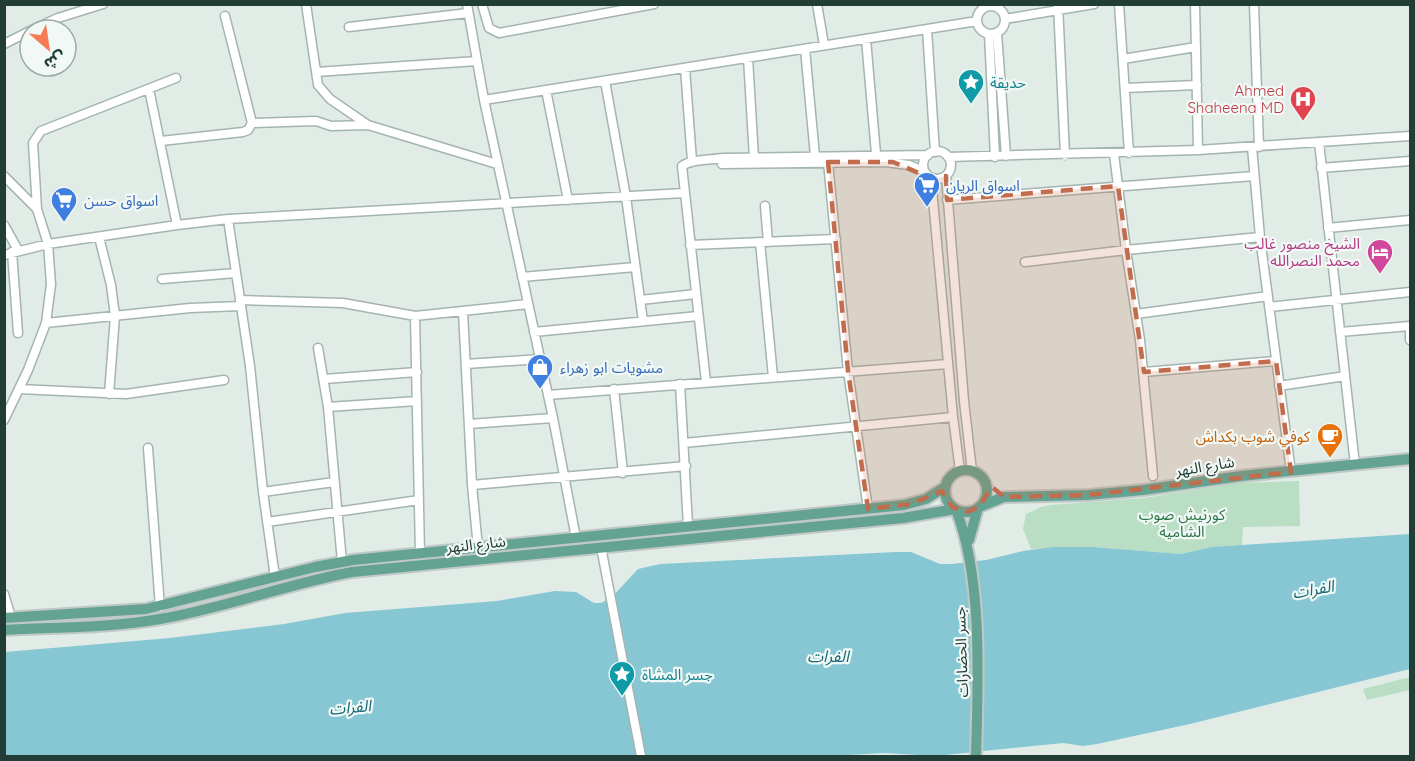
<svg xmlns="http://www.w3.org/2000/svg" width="1415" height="761" font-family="Quicksand,'Noto Sans Arabic',sans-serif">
	<rect width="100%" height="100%" fill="#e1ece7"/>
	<!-- green -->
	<path fill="#b9dec3" d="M 1299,481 L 1300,526 L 1243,527 L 1242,545 L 1211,547 L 1181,554 L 1093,547 L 1031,549 L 1023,529 L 1026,514 L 1041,507 L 1051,505 L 1144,498 L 1240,483 Z
		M 1410,677 L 1410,690 L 1367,700 L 1363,689 Z"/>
	<!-- water -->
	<path fill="#87c7d3" d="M 1410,534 L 1410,669 L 1190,724 L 1097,744 L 1083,746 L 1063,743 L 935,756 L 884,753 L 832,756 L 5,756 L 5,652 L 170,638 L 284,624 L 345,613 L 497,601 L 555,591 L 576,592 L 594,603 L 601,603 L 612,597 L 638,569 L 660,564 L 896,552 L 911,552 L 940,564 L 952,564 L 986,560 L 1023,551 L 1053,547 L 1093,547 L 1181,554 L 1211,547 Z"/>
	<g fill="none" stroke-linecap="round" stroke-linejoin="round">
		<!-- minor casing -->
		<g stroke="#a4b4ae" stroke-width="11">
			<path id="minor" d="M 306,4 L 318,85 L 330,99 L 368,125
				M 467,4 L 484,100 L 553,418 L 576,538
				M 482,4 L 489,28 L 499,33 L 654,4
				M 817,4 L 824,45
				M 1058,4 L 1065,155
				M 1119,4 L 1129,153
				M 1195,4 L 1198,150
				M 1254,4 L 1259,147
				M977 20a14 14 0 1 1 28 0a14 14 0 1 1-28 0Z
				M 1005,19 L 1094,4
				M 349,27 L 468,13
				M 927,29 L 935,152
				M 32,30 L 58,18 L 103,4
				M 997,33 L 1006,156
				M 989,34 L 995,157
				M 866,39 L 876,154
				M 4,44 L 30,31
				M 805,49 L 815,156
				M 748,58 L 754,158
				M 1123,59 L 1196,47
				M 685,68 L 692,161
				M 316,72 L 477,61
				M 605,81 L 626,197 L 643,321
				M 1125,88 L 1197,85
				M 149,89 L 177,225
				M 546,90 L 568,200
				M 484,100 L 977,21
				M 252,123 L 316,121 L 331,126 L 368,125 L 497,164
				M 161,141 L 243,132 L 248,130 L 252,123 L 225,16
				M 1319,142 L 1355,465
				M 1252,147 L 1260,237 L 1291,472
				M923 165a14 14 0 1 1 28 0a14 14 0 1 1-28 0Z
				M 1114,154 L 1126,250 L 1140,340 L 1153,476
				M 948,157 L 1198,150 L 1410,136
				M 828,162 L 848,371 L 868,509
				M 722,164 L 885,162 L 909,165 L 924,171
				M 1321,168 L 1410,161
				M 4,176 L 37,209 L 48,244 L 51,284 L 46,323 L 28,370 L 4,420
				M 946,176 L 964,401 L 972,471
				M 931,178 L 953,417 L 960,471
				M 947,200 L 1254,176
				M 765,206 L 768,242
				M 37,209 L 33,143 L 41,131 L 176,78
				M 228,219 L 250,366 L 263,492 L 275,577
				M 4,225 L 18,250
				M 1328,228 L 1410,220
				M 99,237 L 111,285 L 115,316 L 109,394
				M 760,242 L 773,377
				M 690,245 L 836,239
				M 12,252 L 18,333
				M 4,255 L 48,244 L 177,225 L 228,219 L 684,193
				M 1025,262 L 1126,250 L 1260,237
				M 522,277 L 635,267
				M 162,279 L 236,273
				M 240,300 L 343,303 L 415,316 L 528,304
				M 640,300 L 696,294
				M 1269,307 L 1410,292
				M 463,312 L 472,485 L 478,548
				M 1136,314 L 1268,296
				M 415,316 L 420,554
				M 46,323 L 190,308 L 241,306
				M 1410,326 L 1410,340
				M 534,332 L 698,316
				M 1340,332 L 1410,326
				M 318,348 L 328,407 L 342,562
				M 466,364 L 540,359
				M 1144,372 L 1276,361
				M 324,379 L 417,372
				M 706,382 L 682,166 C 691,159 711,160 723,158 L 928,155
				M 680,384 L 688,526
				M 1279,386 L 1345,376
				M 19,389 L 126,394 L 224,380
				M 614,389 L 623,473
				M 548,395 L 948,364
				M 328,407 L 417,401
				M 469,424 L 553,418
				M 684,443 L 953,417
				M 148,448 L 160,607
				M 472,485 L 686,466
				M 263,492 L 334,482
				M 267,522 L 419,500
				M 601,547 L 641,756
				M 4,594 L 11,617"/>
		</g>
		<!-- major casing -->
		<g stroke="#c1c9c6" stroke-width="14">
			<path id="major" d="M945 491a21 21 0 1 1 42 0a21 21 0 1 1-42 0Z
				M 979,507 L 1004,497 L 1088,495 L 1143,490 L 1241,476 L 1410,459
				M 956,510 C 983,578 978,682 976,756
				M 969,540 L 978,508
				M 4,618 L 146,609 L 315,567 L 353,560 L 904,505 L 926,499 L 945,487
				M 4,630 C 56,627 109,628 160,619 C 225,608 287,584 352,572 L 903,518 L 955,509"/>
		</g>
		<!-- minor -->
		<use href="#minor" stroke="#fff" stroke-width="8"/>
		<!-- major -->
		<use href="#major" stroke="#64a392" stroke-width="10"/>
	</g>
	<!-- marked area -->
	<path fill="#c16c4d" fill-opacity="0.2" stroke="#c16c4d" stroke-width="4.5" stroke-dasharray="12 8" stroke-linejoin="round" d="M 828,162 L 893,162 L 933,179 L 946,176 L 947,200 L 1118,186 L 1144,372 L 1276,361 L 1291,472 L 1088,495 L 1004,497 L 992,487 L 979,507 L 967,512 L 952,507 L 942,491 L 911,504 L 868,509 L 848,371 Z"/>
	<!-- icons -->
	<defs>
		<g id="sight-pin" transform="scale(1.35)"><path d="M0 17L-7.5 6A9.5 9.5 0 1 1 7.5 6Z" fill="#0f9aa8" stroke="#f1f8f5"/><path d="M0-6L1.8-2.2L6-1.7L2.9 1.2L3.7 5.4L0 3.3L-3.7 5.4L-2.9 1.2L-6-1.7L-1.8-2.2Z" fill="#fff"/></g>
		<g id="hospital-pin" transform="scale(1.35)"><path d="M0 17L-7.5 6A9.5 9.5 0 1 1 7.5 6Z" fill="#e0444e" stroke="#f1f8f5"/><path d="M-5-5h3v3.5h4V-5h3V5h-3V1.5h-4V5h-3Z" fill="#fff"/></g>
		<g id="supermarket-pin" transform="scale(1.35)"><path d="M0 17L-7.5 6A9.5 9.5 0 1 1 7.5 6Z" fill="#3f7fe0" stroke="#f1f8f5"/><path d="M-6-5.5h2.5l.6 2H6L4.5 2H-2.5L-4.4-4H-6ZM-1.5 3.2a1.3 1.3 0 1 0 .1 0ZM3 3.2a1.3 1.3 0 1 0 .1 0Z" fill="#fff"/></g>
		<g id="hotel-pin" transform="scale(1.35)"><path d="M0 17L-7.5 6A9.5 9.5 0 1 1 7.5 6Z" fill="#d1479c" stroke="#f1f8f5"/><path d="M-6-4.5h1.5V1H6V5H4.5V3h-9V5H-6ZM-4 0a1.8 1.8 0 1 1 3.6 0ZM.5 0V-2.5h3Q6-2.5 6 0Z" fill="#fff"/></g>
		<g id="shop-pin" transform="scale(1.35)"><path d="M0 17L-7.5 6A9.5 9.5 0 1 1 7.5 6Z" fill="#3f7fe0" stroke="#f1f8f5"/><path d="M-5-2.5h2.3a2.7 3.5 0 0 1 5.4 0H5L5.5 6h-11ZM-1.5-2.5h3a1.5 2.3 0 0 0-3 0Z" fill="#fff"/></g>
		<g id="cafe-pin" transform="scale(1.35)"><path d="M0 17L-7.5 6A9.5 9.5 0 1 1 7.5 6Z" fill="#e8710a" stroke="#f1f8f5"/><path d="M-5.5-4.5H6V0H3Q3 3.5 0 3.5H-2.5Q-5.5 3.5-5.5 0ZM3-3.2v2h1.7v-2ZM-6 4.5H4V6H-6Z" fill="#fff"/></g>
	</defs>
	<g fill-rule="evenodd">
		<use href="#sight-pin" x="971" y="82"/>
		<use href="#hospital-pin" x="1303" y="99"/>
		<use href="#supermarket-pin" x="927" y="185"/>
		<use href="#supermarket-pin" x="64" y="200"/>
		<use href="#hotel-pin" x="1380" y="252"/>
		<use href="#shop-pin" x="540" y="367"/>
		<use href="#cafe-pin" x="1330" y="436"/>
		<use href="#sight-pin" x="622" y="674"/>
	</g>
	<g text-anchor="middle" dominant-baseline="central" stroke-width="4.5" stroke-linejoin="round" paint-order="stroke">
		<!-- culture labels -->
		<g font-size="15" fill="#0d838f" stroke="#f1f8f5" text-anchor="start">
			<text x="990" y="82">حديقة</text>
			<text x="642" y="674">جسر المشاة</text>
		</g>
		<!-- health labels -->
		<g font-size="15" fill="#be3a42" stroke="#f1f8f5" text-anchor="end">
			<text x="1284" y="90">Ahmed<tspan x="1284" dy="17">Shaheena MD</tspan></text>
		</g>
		<!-- shop labels -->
		<g font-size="15" fill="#366cbe" stroke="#f1f8f5" text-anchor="start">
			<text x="946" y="185">اسواق الريان</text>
			<text x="84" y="200">اسواق حسن</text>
			<text x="560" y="367">مشويات ابو زهراء</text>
		</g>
		<!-- hotel labels -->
		<g font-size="15" fill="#b23c85" stroke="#f1f8f5" text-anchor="end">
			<text x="1360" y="243">الشيخ منصور غالب<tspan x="1360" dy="17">محمد النصرالله</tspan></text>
		</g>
		<!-- food labels -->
		<g font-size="15" fill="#c56008" stroke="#f1f8f5" text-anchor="end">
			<text x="1310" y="436">كوفي شوب بكداش</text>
		</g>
		<!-- street labels -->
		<g font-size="15" fill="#213d35" stroke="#f1f8f5">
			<text transform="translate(1205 466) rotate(-9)">شارع النهر</text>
			<text transform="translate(476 544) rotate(-6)">شارع النهر</text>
			<text transform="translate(961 652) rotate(-92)">جسر الحضارات</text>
		</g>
		<!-- park labels -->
		<g font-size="15" fill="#2a7547" stroke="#f1f8f5">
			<text x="1182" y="514">كورنيش صوب<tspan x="1182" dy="17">الشامية</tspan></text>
		</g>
		<!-- water labels -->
		<g font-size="16" font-style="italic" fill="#196b7a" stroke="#f1f8f5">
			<text transform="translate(1313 589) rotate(-10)">الفرات</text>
			<text x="828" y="656">الفرات</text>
			<text transform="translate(350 707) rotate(-5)">الفرات</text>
		</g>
	</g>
	<!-- border -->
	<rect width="1415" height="761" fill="none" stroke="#213d35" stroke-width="12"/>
	<!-- north arrow -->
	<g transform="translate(48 48) rotate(151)"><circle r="28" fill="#f1f8f5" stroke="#9eada8" stroke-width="1.5"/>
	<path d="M0-4.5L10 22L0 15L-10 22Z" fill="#f67c55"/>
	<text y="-9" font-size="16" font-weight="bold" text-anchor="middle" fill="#213d35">ش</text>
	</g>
</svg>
